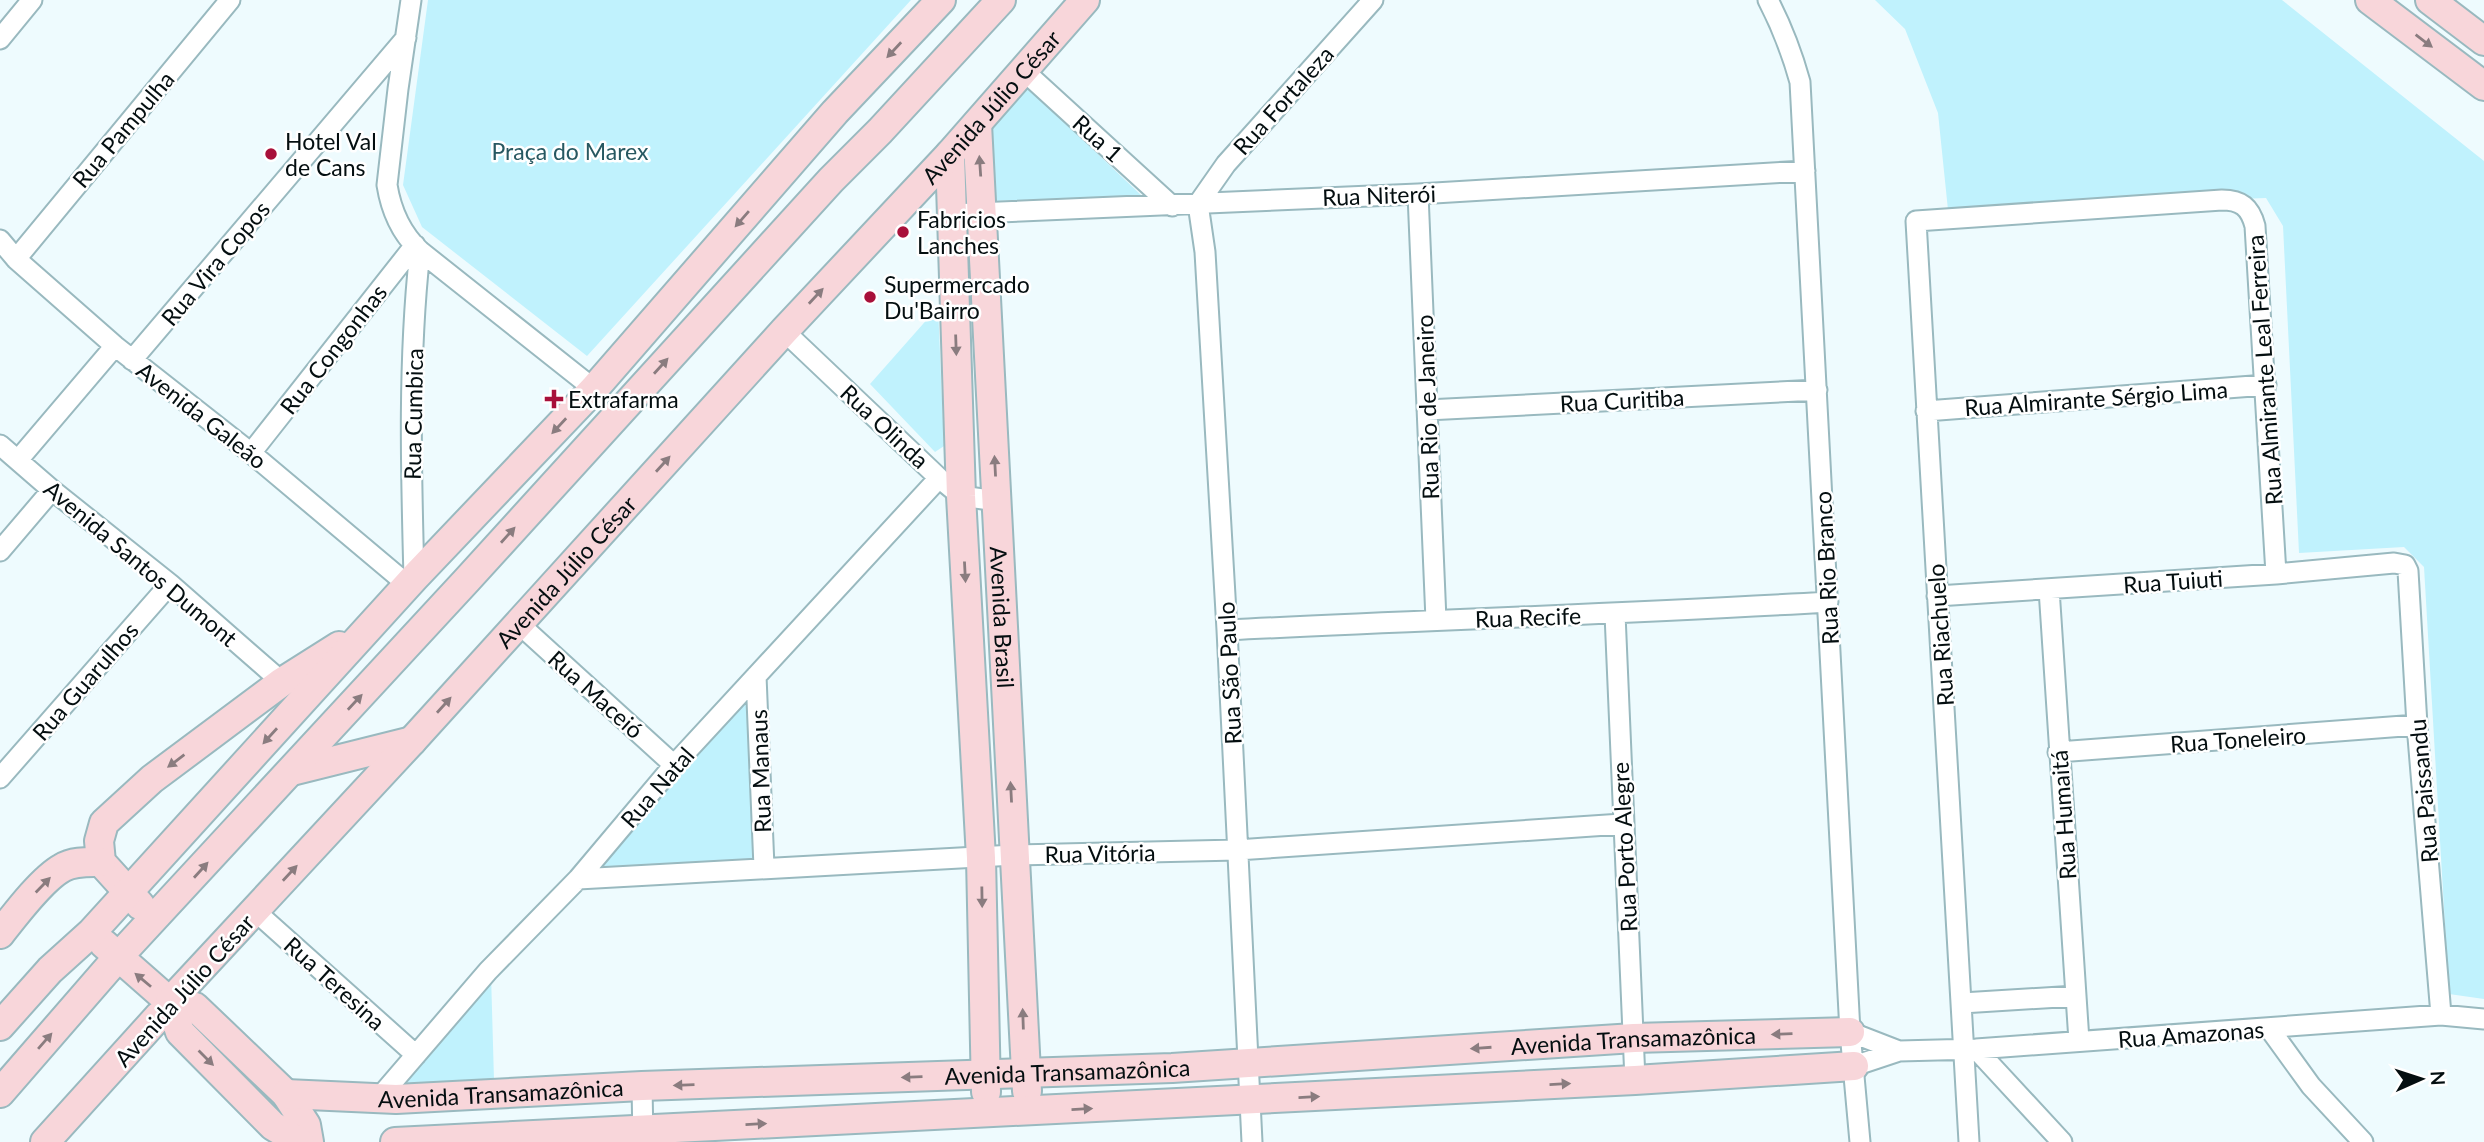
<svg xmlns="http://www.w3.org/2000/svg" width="2484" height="1142" font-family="Lato,sans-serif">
	<rect width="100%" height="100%" fill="#eefbfe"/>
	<!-- green -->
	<path fill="#c0f2fd" d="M 428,0 L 911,0 L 587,356 L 422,227 L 403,185 Z
		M 1875,0 L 2282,0 L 2484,161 L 2484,999 L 2449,994 L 2424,567 L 2404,547 L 2299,553 L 2283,226 L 2266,198 L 1948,210 L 1938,113 L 1905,29 Z
		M 1024,84 L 1142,196 L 992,201 L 986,126 Z
		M 938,307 L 944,446 L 935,452 L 870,384 Z
		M 757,683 L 763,868 L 577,877 Z
		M 491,974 L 494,1080 L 398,1088 Z"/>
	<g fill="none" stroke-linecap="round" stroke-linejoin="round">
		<!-- street casing -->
		<g stroke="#99b9bf" stroke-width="23">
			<path id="street" d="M 411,0 L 398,89 L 387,185 C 391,210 402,234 420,251 L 594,389
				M 1768,0 C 1782,27 1792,53 1800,82 L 1850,1032 L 1860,1142
				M 0,39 L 32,0
				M 1023,70 L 1172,206
				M 1418,194 L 1436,620
				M 952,214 L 1418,194 L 1805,171
				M 0,240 L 16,259 L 115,346 L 251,453 L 408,585
				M 16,259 L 230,0
				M 784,331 L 939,478 L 961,496 L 997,501
				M 132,360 L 406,38
				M 1427,410 L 1817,390
				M 1926,411 L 2266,385
				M 0,445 L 52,490 L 170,584 L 282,682
				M 251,453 L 415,245
				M 18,460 L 115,346
				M 0,551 L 52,490
				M 414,578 C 411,469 408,359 420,251
				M 2049,589 L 2079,1041
				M 1937,596 L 2276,574 L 2394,563 L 2405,565 L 2408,571 L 2417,725 L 2441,1015
				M 1615,614 L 1635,1080
				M 518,623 L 674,765
				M 1227,630 C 1428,620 1628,614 1828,602
				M 756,676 L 764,867
				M 2058,752 L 2417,725
				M 0,778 L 170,584
				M 578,879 L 1014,855 L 1237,850 L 1622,824
				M 255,911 L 416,1055
				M 1962,1003 L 2076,996
				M 2269,1028 L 2311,1086 L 2363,1142
				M 1850,1032 L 1899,1051
				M 1976,1049 L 2062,1142
				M 1854,1066 L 1899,1051 L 1976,1049 L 2441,1015 L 2484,1019
				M 642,1086 L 643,1141
				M 378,1099 L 488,971 L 578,879 L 674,765 L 939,478
				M 1252,1142 L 1227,630 L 1205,252 L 1198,204 L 1226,164 L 1373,0
				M 1969,1142 L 1916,221 L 2222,200 C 2241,200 2250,207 2255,226 L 2276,574"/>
		</g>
		<!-- secondary casing -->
		<g stroke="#99b9bf" stroke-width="32">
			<g id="secondary">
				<path d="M 2370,0 L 2484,86"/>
				<path d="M 2430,0 L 2484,41"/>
				<path id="s1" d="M 977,124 L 1027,1091"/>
				<path d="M 950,154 L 961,496 L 981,858 L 986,1092"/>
				<path d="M 292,771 L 412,741"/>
				<path d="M 140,905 L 101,862 L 99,841 L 104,823 L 152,779 L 282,682 L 339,646"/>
				<path d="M 0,934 C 15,915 42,879 62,868 C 73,861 88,862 101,862"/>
				<path d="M 104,944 L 170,1002 L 195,1007 L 286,1094 L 306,1125 L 309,1142"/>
				<path id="s2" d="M 177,994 L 412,741 L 784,331 L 950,154 L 1085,0"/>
				<path d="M 170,1002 L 180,1032 L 273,1126 L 300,1142"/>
				<path d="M 0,1026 L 50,970 L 91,933 L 414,578 L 594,389 L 835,112 L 941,0"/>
				<path d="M 0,1093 L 119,956 L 467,580 L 831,180 L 880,131 L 1001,0"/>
				<path id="s3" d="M 286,1094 L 396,1099 L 642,1086 L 1172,1068 L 1634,1038 L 1850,1032"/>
				<path d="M 45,1142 L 159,1016"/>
				<path d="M 395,1142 L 1635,1080 L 1854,1066"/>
			</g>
		</g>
		<!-- street -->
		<use href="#street" stroke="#fff" stroke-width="19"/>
		<!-- secondary -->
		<use href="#secondary" stroke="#f8d6da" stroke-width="28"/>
	</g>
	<!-- one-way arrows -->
	<defs><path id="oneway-solid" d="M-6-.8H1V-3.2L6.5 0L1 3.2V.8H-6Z" transform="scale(1.75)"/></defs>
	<g fill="#8a7c7f">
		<use href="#oneway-solid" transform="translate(2424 41) rotate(37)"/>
		<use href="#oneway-solid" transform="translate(894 50) rotate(133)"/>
		<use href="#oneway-solid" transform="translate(980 166) rotate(-94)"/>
		<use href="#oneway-solid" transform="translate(742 219) rotate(131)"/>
		<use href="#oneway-solid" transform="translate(816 296) rotate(-47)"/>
		<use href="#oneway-solid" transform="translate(956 345) rotate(88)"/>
		<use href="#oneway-solid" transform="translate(661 366) rotate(-48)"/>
		<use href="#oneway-solid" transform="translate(559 426) rotate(133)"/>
		<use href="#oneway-solid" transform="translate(663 464) rotate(-48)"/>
		<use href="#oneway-solid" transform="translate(995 466) rotate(-93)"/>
		<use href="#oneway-solid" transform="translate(508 535) rotate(-48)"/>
		<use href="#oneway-solid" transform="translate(965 572) rotate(87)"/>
		<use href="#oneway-solid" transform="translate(355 702) rotate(-47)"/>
		<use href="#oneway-solid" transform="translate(444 705) rotate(-48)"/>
		<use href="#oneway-solid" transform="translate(270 736) rotate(132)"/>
		<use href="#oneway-solid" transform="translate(176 761) rotate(143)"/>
		<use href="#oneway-solid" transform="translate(1011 792) rotate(-93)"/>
		<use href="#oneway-solid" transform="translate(201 870) rotate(-48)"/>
		<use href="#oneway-solid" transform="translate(290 873) rotate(-47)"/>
		<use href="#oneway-solid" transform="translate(43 885) rotate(-46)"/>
		<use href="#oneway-solid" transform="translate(982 897) rotate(89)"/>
		<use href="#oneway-solid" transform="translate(143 980) rotate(-140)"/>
		<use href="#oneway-solid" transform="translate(1023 1019) rotate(-92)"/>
		<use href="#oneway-solid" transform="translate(1782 1034) rotate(178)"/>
		<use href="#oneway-solid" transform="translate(45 1041) rotate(-49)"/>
		<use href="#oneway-solid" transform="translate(1481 1048) rotate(176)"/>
		<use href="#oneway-solid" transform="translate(206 1058) rotate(45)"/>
		<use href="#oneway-solid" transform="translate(912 1077) rotate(178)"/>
		<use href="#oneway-solid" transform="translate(1560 1084) rotate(-3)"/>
		<use href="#oneway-solid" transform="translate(684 1085) rotate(178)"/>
		<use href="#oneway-solid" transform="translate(1309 1097) rotate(-3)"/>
		<use href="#oneway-solid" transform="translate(1082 1109) rotate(-3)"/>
		<use href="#oneway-solid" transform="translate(756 1124) rotate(-3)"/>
	</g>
	<!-- markers -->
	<g fill="#a8103a" stroke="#fff" stroke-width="2.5">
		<circle cx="271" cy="154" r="7"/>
		<circle cx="903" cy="232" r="7"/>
		<circle cx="870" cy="297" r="7"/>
		<path d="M550.5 388.5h7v7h7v7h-7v7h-7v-7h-7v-7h7z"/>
	</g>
	<g text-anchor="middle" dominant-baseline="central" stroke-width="5" stroke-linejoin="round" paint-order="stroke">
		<!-- street labels -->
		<g font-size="23" fill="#040e10" stroke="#fff">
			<text transform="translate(1283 100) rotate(-48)">Rua Fortaleza</text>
			<text stroke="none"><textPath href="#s2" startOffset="1204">Avenida Júlio César</textPath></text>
			<text transform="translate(123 129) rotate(-50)">Rua Pampulha</text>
			<text transform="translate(1098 138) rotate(42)">Rua 1</text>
			<text transform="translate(1379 195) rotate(-2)">Rua Niterói</text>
			<text transform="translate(215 263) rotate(-50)">Rua Vira Copos</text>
			<text transform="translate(333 349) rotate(-52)">Rua Congonhas</text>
			<text transform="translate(2264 370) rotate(-94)">Rua Almirante Leal Ferreira</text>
			<text transform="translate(2096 398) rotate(-4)">Rua Almirante Sérgio Lima</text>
			<text transform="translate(1622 400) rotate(-3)">Rua Curitiba</text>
			<text transform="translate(1427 407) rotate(-92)">Rua Rio de Janeiro</text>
			<text transform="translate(413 414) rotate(-89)">Rua Cumbica</text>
			<text transform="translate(202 415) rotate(38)">Avenida Galeão</text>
			<text transform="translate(885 426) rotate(43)">Rua Olinda</text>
			<text transform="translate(141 563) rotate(40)">Avenida Santos Dumont</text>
			<text transform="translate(1826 568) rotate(-93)">Rua Rio Branco</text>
			<text stroke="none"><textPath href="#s2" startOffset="574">Avenida Júlio César</textPath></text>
			<text transform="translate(2173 581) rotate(-4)">Rua Tuiuti</text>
			<text stroke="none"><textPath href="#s1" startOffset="494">Avenida Brasil</textPath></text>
			<text transform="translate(1528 617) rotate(-2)">Rua Recife</text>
			<text transform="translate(1940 635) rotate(-94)">Rua Riachuelo</text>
			<text transform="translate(1229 673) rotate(-93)">Rua São Paulo</text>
			<text transform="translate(85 681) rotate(-49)">Rua Guarulhos</text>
			<text transform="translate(596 694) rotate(42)">Rua Maceió</text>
			<text transform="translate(2238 739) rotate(-4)">Rua Toneleiro</text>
			<text transform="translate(760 771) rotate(-92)">Rua Manaus</text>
			<text transform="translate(657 787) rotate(-49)">Rua Natal</text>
			<text transform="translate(2423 791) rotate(-95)">Rua Paissandu</text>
			<text transform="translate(2063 815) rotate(-94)">Rua Humaitá</text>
			<text transform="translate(1624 847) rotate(-93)">Rua Porto Alegre</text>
			<text transform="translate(1100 853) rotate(-1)">Rua Vitória</text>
			<text transform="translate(335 983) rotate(42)">Rua Teresina</text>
			<text transform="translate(184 990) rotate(-48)">Avenida Júlio César</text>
			<text transform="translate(2191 1034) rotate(-4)">Rua Amazonas</text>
			<text stroke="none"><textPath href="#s3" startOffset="1349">Avenida Transamazônica</textPath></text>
			<text stroke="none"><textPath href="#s3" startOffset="782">Avenida Transamazônica</textPath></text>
			<text stroke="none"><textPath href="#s3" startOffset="215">Avenida Transamazônica</textPath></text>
		</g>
		<!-- poi labels -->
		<g font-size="23" fill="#040e10" stroke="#fff" text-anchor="start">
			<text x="285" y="141">Hotel Val<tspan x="285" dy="26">de Cans</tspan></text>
			<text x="917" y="219">Fabricios<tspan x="917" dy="26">Lanches</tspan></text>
			<text x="884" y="284">Supermercado<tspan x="884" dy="26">Du'Bairro</tspan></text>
			<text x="568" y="399">Extrafarma</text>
		</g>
		<!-- park labels -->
		<g font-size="23" fill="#275861" stroke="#fff">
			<text x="570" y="151">Praça do Marex</text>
		</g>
	</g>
	<!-- north arrow -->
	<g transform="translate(2421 1079) rotate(87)" stroke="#ffffff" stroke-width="5" paint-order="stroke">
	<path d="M0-5L12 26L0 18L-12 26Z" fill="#040e10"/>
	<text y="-10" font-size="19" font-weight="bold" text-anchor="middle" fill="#040e10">N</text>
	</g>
</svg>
